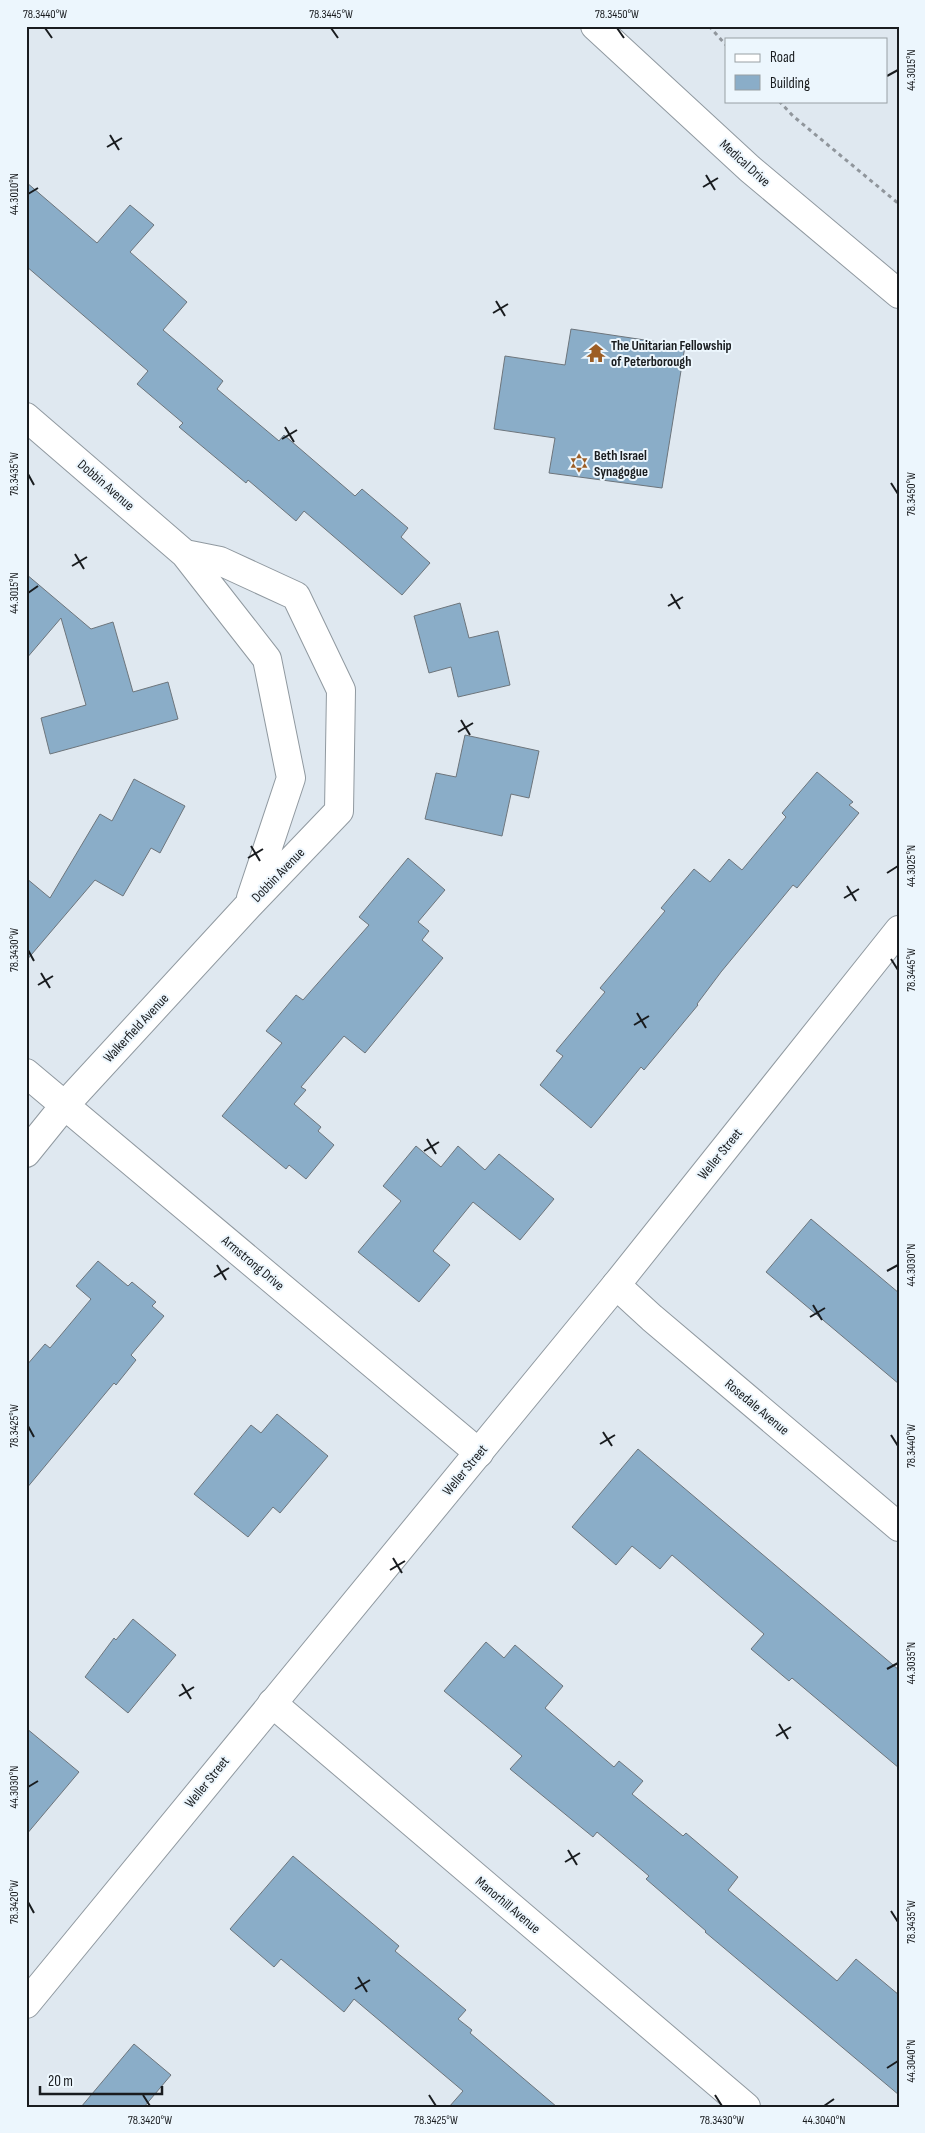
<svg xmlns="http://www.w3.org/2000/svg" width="925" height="2133" font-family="'Sofia Sans Condensed',sans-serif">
	<rect width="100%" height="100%" fill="#dfe8f0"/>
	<!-- building -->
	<path fill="#8aadc8" stroke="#6d757c" d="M 26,182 L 97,243 L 130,205 L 154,225 L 130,252 L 187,302 L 163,330 L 223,381 L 217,389 L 279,441 L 284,435 L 355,496 L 362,489 L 408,528 L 401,537 L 430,563 L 402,595 L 304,511 L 296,521 L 248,480 L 246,483 L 179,427 L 183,423 L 137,384 L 148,371 L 26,266 Z
		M 571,329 L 685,346 L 662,488 L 549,473 L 555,438 L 494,429 L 505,356 L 565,365 Z
		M 26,574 L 91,629 L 113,622 L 133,692 L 168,682 L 178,719 L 50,754 L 41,718 L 86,705 L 61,618 L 26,659 Z
		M 460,603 L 469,638 L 498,631 L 510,685 L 458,697 L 451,667 L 429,673 L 414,616 Z
		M 465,735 L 539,751 L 529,798 L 511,794 L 502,836 L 425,819 L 436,773 L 456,777 Z
		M 817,772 L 853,802 L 849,805 L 859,813 L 797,888 L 793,885 L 721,972 L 697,1004 L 698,1005 L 644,1070 L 641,1067 L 591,1128 L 540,1085 L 563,1056 L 556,1051 L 605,992 L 600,988 L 665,911 L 661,908 L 694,869 L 710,882 L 729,859 L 742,870 L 786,817 L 782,813 Z
		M 134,779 L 185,806 L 160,853 L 151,848 L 123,896 L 95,880 L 26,961 L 26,878 L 50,898 L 100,814 L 112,821 Z
		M 408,858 L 445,890 L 418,922 L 429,931 L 422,940 L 443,958 L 365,1053 L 344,1036 L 301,1087 L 306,1090 L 294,1104 L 321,1127 L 318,1131 L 334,1145 L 306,1179 L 289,1165 L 286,1169 L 222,1116 L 282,1043 L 266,1031 L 296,995 L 303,1000 L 369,925 L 359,917 Z
		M 416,1146 L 441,1167 L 458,1146 L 485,1170 L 499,1154 L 554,1199 L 520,1240 L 473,1202 L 433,1251 L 450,1265 L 419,1302 L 358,1252 L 401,1201 L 383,1186 Z
		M 811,1219 L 899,1293 L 899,1384 L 766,1272 Z
		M 98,1261 L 128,1286 L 132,1282 L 156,1302 L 152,1306 L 164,1316 L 131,1355 L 136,1360 L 116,1385 L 114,1383 L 26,1489 L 26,1366 L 45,1344 L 50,1348 L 91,1299 L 76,1286 Z
		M 277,1414 L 328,1456 L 280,1513 L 273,1507 L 248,1537 L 194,1494 L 251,1425 L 261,1433 Z
		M 638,1449 L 899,1670 L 899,1768 L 792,1678 L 789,1681 L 751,1649 L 764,1634 L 672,1555 L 660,1569 L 632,1546 L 616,1565 L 572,1527 Z
		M 133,1619 L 176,1655 L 128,1713 L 85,1677 L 114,1638 L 116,1640 Z
		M 486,1642 L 504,1658 L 515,1645 L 563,1686 L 545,1708 L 614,1767 L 619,1761 L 643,1781 L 632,1794 L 683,1836 L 686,1833 L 738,1877 L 728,1890 L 837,1981 L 856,1959 L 899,1995 L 899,2095 L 705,1932 L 706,1931 L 646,1879 L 649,1876 L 597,1832 L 593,1837 L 510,1769 L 522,1756 L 444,1691 Z
		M 26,1728 L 79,1772 L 26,1835 Z
		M 293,1856 L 399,1946 L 395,1951 L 466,2010 L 458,2019 L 472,2030 L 470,2033 L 557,2107 L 449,2107 L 463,2091 L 354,1999 L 344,2012 L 281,1959 L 274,1967 L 230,1929 Z
		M 134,2044 L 171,2075 L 144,2107 L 81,2107 Z"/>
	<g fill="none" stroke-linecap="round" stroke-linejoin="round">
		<!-- minor casing -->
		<g stroke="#9099a0" stroke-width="30">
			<path id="minor" d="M 26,417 L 185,554 L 267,659 L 291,778 L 251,898
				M 26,1073 L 479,1453
				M 26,1153 L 64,1106 L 248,906 L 339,811 L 341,690 L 296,596 L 220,561 L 185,554
				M 616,1285 L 652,1318 L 899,1527
				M 272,1703 L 746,2107"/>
		</g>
		<!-- tertiary casing -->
		<g stroke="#9099a0" stroke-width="30">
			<path id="tertiary" d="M 26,2004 L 616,1285 L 899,930"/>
		</g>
		<!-- secondary casing -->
		<g stroke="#9099a0" stroke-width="30">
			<path id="secondary" d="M 595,26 L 750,169 L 899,294"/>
		</g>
		<!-- path -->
		<path stroke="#90969c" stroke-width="3" stroke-dasharray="4 4" stroke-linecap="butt" d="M 709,26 L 726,45
			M 779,101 L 793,116 L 899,204"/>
		<!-- minor -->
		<use href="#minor" stroke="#fff" stroke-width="28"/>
		<!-- tertiary -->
		<use href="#tertiary" stroke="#fff" stroke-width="28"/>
		<!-- secondary -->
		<use href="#secondary" stroke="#fff" stroke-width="28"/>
	</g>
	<!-- ticks -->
	<path fill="none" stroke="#191c1f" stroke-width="2" d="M 45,28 L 52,38M 331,28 L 338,38M 617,28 L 624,38M 887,76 L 898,70M 110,135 L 119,150M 107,147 L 122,138M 706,175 L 715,190M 703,187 L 718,178M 28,194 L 38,188M 496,301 L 505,316M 493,313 L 508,304M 285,427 L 294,442M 282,439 L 297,430M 28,474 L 34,485M 891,483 L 898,494M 75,554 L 84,569M 72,566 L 87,557M 28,593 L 38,586M 671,594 L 680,609M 668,606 L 683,597M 461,720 L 470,735M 458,732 L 473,723M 251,846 L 260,861M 248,858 L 263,849M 887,873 L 898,866M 847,886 L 856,901M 844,898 L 859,889M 28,950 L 34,961M 891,959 L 898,970M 41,973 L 50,988M 38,985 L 53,976M 637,1013 L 646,1028M 634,1025 L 649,1016M 427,1139 L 436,1154M 424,1151 L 439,1142M 217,1265 L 226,1280M 887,1271 L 898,1265M 214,1277 L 229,1268M 813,1305 L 822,1320M 810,1317 L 825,1308M 28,1426 L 34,1437M 603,1432 L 612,1446M 891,1435 L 898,1446M 600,1444 L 615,1435M 393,1558 L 402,1573M 390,1570 L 405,1561M 887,1669 L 898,1663M 182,1684 L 191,1699M 179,1696 L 194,1687M 779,1724 L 788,1739M 776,1736 L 791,1727M 28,1787 L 38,1781M 568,1850 L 577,1865M 565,1862 L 580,1853M 28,1902 L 34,1913M 891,1911 L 898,1922M 358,1977 L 367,1992M 355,1989 L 370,1980M 887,2068 L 898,2061M 143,2095 L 150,2106M 429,2095 L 436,2106M 715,2095 L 722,2106M 824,2106 L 834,2099"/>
	<!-- icons -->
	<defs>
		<g id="temple-bare" transform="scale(1.5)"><path d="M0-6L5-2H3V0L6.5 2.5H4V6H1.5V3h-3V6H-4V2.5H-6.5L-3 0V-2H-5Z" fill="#9c5d24" stroke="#ecf6fd" stroke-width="2.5" paint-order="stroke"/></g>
		<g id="synagogue-bare" transform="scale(1.5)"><path d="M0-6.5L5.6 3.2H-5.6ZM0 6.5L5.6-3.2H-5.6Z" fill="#9c5d24" stroke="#ecf6fd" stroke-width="2.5" paint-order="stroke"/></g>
	</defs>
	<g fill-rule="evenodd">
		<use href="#temple-bare" x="596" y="353"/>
		<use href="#synagogue-bare" x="579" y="463"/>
	</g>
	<g text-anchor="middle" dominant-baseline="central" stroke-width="4" stroke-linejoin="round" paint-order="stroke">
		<!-- street labels -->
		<g font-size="14" fill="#191c1f" stroke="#ecf6fd">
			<text transform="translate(745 163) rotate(42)">Medical Drive</text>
			<text transform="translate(106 485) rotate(41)">Dobbin Avenue</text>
			<text transform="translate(278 875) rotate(-46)">Dobbin Avenue</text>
			<text transform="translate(136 1028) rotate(-47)">Walkerfield Avenue</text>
			<text transform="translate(720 1154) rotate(-51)">Weller Street</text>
			<text transform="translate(253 1263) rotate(40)">Armstrong Drive</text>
			<text transform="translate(757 1407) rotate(40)">Rosedale Avenue</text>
			<text transform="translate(465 1470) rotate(-50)">Weller Street</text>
			<text transform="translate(207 1782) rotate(-51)">Weller Street</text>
			<text transform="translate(508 1905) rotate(40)">Manorhill Avenue</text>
		</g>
		<!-- poi labels -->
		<g font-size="14" font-weight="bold" fill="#191c1f" stroke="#ecf6fd" text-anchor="start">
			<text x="611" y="345">The Unitarian Fellowship<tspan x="611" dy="16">of Peterborough</tspan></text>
			<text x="594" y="455">Beth Israel<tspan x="594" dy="16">Synagogue</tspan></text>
		</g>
	</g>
	<!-- border -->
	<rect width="925" height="2133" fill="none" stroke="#ecf6fd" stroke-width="55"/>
	<!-- legend -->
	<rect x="725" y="38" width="162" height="65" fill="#ecf6fd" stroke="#989fa4"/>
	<rect x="735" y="54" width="25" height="8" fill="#ffffff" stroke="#989fa4"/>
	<text x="770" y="62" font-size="15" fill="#191c1f">Road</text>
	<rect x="735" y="75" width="25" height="15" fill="#8aadc8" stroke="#989fa4"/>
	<text x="770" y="88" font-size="15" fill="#191c1f">Building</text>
	<!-- scale -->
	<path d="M40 2086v8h122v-8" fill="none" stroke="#191c1f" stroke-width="2.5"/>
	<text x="48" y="2086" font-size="15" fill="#191c1f" stroke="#ecf6fd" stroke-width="4" paint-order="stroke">20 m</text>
	<rect x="28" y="28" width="870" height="2078" fill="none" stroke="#191c1f" stroke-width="2"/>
	<g font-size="12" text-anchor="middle" fill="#191c1f">
		<text x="45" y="18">78.3440°W</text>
		<text x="331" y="18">78.3445°W</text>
		<text x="617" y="18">78.3450°W</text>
		<text transform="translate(911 70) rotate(-90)" y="4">44.3015°N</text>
		<text transform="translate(14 194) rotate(-90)" y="4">44.3010°N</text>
		<text transform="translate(14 474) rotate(-90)" y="4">78.3435°W</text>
		<text transform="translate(911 494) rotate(-90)" y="4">78.3450°W</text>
		<text transform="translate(14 593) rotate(-90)" y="4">44.3015°N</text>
		<text transform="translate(911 866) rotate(-90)" y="4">44.3025°N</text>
		<text transform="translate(14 950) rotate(-90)" y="4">78.3430°W</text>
		<text transform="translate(911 970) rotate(-90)" y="4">78.3445°W</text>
		<text transform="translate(911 1265) rotate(-90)" y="4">44.3030°N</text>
		<text transform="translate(14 1426) rotate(-90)" y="4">78.3425°W</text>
		<text transform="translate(911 1446) rotate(-90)" y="4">78.3440°W</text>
		<text transform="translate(911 1663) rotate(-90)" y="4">44.3035°N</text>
		<text transform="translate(14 1787) rotate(-90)" y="4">44.3030°N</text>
		<text transform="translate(14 1902) rotate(-90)" y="4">78.3420°W</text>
		<text transform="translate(911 1922) rotate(-90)" y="4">78.3435°W</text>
		<text transform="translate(911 2061) rotate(-90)" y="4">44.3040°N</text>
		<text x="150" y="2124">78.3420°W</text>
		<text x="436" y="2124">78.3425°W</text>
		<text x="722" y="2124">78.3430°W</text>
		<text x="824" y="2124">44.3040°N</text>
	</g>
</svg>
